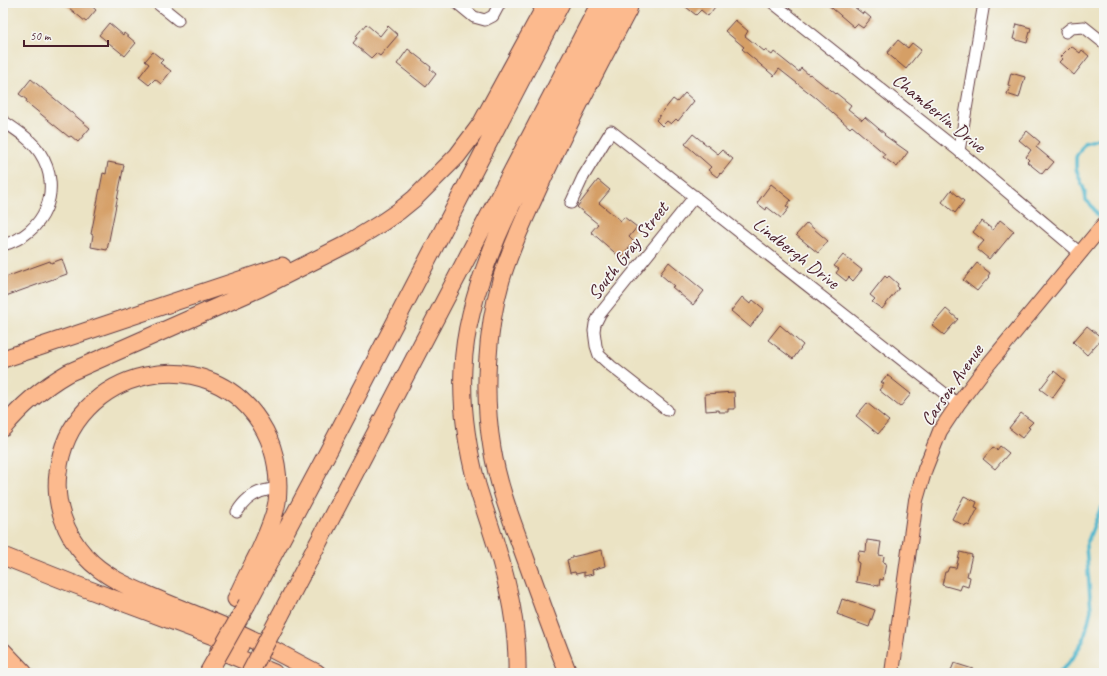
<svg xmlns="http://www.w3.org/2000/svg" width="1107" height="676" font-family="Caveat,sans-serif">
	<rect width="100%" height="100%" fill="#f6f6f2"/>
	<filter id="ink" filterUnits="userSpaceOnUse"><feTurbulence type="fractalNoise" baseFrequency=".025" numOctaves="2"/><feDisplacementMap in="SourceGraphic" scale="8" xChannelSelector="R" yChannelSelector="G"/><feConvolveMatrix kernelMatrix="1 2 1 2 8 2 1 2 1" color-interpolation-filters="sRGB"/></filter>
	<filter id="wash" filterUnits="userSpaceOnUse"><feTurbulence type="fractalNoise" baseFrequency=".012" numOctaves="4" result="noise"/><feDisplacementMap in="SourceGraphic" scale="16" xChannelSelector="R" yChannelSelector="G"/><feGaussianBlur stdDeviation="0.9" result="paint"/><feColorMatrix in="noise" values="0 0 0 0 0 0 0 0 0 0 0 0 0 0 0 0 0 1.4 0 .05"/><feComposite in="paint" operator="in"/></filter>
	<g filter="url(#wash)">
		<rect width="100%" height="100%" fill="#ebe3c4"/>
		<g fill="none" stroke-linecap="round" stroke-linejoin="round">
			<!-- stream -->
			<path stroke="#4fb7ce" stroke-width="3.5" d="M 1098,216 L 1092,206 L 1086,200 L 1085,192 L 1076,169 L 1076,157 L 1084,143 L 1104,137
				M 1059,673 L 1073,658 L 1084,639 L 1091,610 L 1086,546 L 1100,509 L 1104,505"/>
		</g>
		<g id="blocks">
			<!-- building -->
			<path fill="#d59f66" d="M 63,3 L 88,3 L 96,10 L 86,22 Z
				M 681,3 L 718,3 L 708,16 L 701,10 L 696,15 Z
				M 826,3 L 849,3 L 863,14 L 864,12 L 871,18 L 863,28 L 857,24 L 854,27 Z
				M 735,20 L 748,31 L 745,36 L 764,51 L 765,50 L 772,55 L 774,52 L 799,72 L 801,68 L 809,75 L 810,74 L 835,94 L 836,93 L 851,105 L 848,109 L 862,120 L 865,117 L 885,134 L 884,135 L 908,152 L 897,167 L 883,157 L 885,154 L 852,126 L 850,128 L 816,98 L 779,69 L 774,76 L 742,49 L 744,47 L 725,31 Z
				M 109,23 L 123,35 L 124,33 L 136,43 L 125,56 L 99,35 Z
				M 366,24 L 380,36 L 388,26 L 398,35 L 380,56 L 376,53 L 371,58 L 353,43 L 358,37 L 356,36 Z
				M 1017,24 L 1031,28 L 1027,43 L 1013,39 Z
				M 898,40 L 908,48 L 912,43 L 921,50 L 906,69 L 887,53 Z
				M 1071,46 L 1080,53 L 1082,50 L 1089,56 L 1074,75 L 1059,62 L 1062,59 L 1060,57 Z
				M 408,49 L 431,67 L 430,69 L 436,74 L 426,87 L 397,64 Z
				M 153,52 L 163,60 L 160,63 L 171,71 L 161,84 L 155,79 L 149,85 L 139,77 L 149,64 L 145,61 Z
				M 1011,73 L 1025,77 L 1019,98 L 1007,94 L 1010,86 L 1008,85 Z
				M 31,79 L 90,128 L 78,142 L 71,136 L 69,137 L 26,102 L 27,100 L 19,94 Z
				M 685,93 L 694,101 L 678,121 L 676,119 L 671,124 L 667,121 L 662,126 L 656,120 L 673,99 L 677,102 Z
				M 1027,131 L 1040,142 L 1036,147 L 1054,162 L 1047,170 L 1046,169 L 1042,174 L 1027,162 L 1029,160 L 1026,157 L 1031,150 L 1019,140 Z
				M 693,134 L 718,154 L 722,150 L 733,159 L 721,174 L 720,173 L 717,177 L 708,170 L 711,167 L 685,144 Z
				M 108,162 L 124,165 L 107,250 L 91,247 L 93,235 L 91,234 L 103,173 L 106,174 Z
				M 598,180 L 610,190 L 599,203 L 621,221 L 624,217 L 637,227 L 629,237 L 634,242 L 621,258 L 591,232 L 598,224 L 577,207 Z
				M 771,184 L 791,200 L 786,206 L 789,208 L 781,218 L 767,207 L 766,210 L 757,203 Z
				M 951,190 L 964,201 L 955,213 L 942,202 Z
				M 1000,220 L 1014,231 L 995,254 L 994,253 L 989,259 L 977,249 L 984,241 L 973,232 L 982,221 L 993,230 Z
				M 807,223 L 828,241 L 818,253 L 796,235 Z
				M 843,255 L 862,270 L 853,281 L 849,277 L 846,281 L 836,273 L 839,269 L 834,266 Z
				M 62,259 L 67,274 L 3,297 L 3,278 L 50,261 L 51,263 Z
				M 669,262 L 704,291 L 693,305 L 672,287 L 674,286 L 660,274 Z
				M 977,263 L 990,273 L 988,276 L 989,277 L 977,291 L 963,280 Z
				M 885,276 L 887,278 L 889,276 L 898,284 L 897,286 L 899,288 L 882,309 L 872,302 L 875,299 L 870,295 Z
				M 742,297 L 750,304 L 753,300 L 764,309 L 750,327 L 731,311 Z
				M 946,309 L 958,319 L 944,335 L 932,325 Z
				M 780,325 L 803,345 L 793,359 L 768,340 Z
				M 1087,326 L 1102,338 L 1087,355 L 1073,342 Z
				M 1054,371 L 1065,380 L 1052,398 L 1040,389 Z
				M 887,375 L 911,394 L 900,407 L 879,390 L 884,384 L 881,382 Z
				M 734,392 L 735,409 L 728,409 L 728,412 L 719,412 L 719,410 L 706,411 L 705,394 Z
				M 867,403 L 889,421 L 878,434 L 856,416 Z
				M 1021,413 L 1033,422 L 1028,427 L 1030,428 L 1022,438 L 1009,428 Z
				M 1000,446 L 1009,453 L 995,469 L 983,459 L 993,447 L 997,450 Z
				M 964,496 L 977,502 L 975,507 L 978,508 L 969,526 L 966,524 L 965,526 L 952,519 Z
				M 867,540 L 881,542 L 879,555 L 884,556 L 883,562 L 886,563 L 883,580 L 880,579 L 879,586 L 856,582 L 859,563 L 857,562 L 859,551 L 866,552 Z
				M 602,550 L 605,566 L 592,570 L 593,574 L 584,576 L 584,572 L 576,574 L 575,572 L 570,573 L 567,560 L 572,558 L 572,557 Z
				M 960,552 L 972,555 L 967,576 L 970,577 L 968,587 L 962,585 L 960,590 L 942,585 L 945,572 L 947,572 L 949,567 L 956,568 Z
				M 842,599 L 848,601 L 848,600 L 875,610 L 869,627 L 842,617 L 842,616 L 837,614 Z
				M 954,663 L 979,671 L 979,673 L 950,673 Z"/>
		</g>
	</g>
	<g filter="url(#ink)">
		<use href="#blocks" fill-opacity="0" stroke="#623c42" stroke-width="1"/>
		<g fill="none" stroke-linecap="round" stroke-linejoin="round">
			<!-- minor casing -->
			<g stroke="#623c42" stroke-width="13">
				<path id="minor" d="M 157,3 L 178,20
					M 457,3 L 474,17 L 485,20 L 493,16 L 500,3
					M 773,3 L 959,151 L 1080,253
					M 1066,32 L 1071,28 L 1084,27 L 1104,43
					M 3,121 C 16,130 31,139 40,153 C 64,190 44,234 3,245
					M 959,151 L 984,3
					M 571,203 L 583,177 L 611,131 L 958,404
					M 667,410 L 611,366 L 599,355 L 596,346 L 594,331 L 595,324 L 600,314 L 695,196
					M 237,512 C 246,497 260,489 277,489"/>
			</g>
			<!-- major casing -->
			<g stroke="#623c42" stroke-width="16">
				<path id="major" d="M 892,673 L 916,500 L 925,469 L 940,431 L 958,404 L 983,371 L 1104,224"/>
			</g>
			<!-- highway casing -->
			<g stroke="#623c42" stroke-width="19">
				<path id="highway" d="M 3,359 L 282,266
					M 3,428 C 22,405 42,388 68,373 L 260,288 L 349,243 L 383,222 L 399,211 L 415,198 L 457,156 L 481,124 L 547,3
					M 3,556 L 71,583 L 240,646
					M 236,599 C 243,583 251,568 259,552 C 266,536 274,520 277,502 C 280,478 276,452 265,431 C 213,334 69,367 58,473 C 54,503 65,534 85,556 C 106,579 134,589 162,601 C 188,612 215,622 241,634 C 267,646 292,660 317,673
					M 247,604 L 330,448 L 561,3
					M 280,616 L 600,3
					M 219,650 L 274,673
					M 3,651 L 24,673
					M 517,673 C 518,630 509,586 496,545 C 490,525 483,505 477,485 C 467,447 461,407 463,368 C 465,314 489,252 512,204 L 618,3
					M 568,673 C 553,635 539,596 525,557 C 512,521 498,486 492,448 C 483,394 486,333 501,280 C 510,249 524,220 537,191 C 565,129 596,70 628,10 L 630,3"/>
			</g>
			<!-- minor -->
			<use href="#minor" stroke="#fff" stroke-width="11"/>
			<!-- major -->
			<use href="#major" stroke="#fcba8e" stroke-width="14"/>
			<!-- highway -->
			<use href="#highway" stroke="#fcba8e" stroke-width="17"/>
			<!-- highway-bridge casing -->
			<g stroke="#623c42" stroke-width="19" stroke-linecap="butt">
				<path id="highway-bridge" d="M 208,673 L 247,604
					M 250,673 L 280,616"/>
			</g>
			<!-- highway-bridge -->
			<use href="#highway-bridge" stroke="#fcba8e" stroke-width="17"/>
		</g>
	</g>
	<g text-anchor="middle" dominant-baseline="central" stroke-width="3.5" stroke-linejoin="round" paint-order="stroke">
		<!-- street labels -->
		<g font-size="19" fill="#4a1f2b" stroke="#f6f6f2">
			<text transform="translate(939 113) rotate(39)">Chamberlin Drive</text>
			<text transform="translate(628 251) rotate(-52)">South Gray Street</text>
			<text transform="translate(796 253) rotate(38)">Lindbergh Drive</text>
			<text transform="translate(952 385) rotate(-55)">Carson Avenue</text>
		</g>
	</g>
	<!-- margin -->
	<rect width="1107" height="676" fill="none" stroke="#f6f6f2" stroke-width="16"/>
	<!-- scale -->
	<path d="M24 40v6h84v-6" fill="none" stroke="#4a1f2b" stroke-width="2"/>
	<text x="30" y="40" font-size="12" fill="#4a1f2b" stroke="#f6f6f2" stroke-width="3" paint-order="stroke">50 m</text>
</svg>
